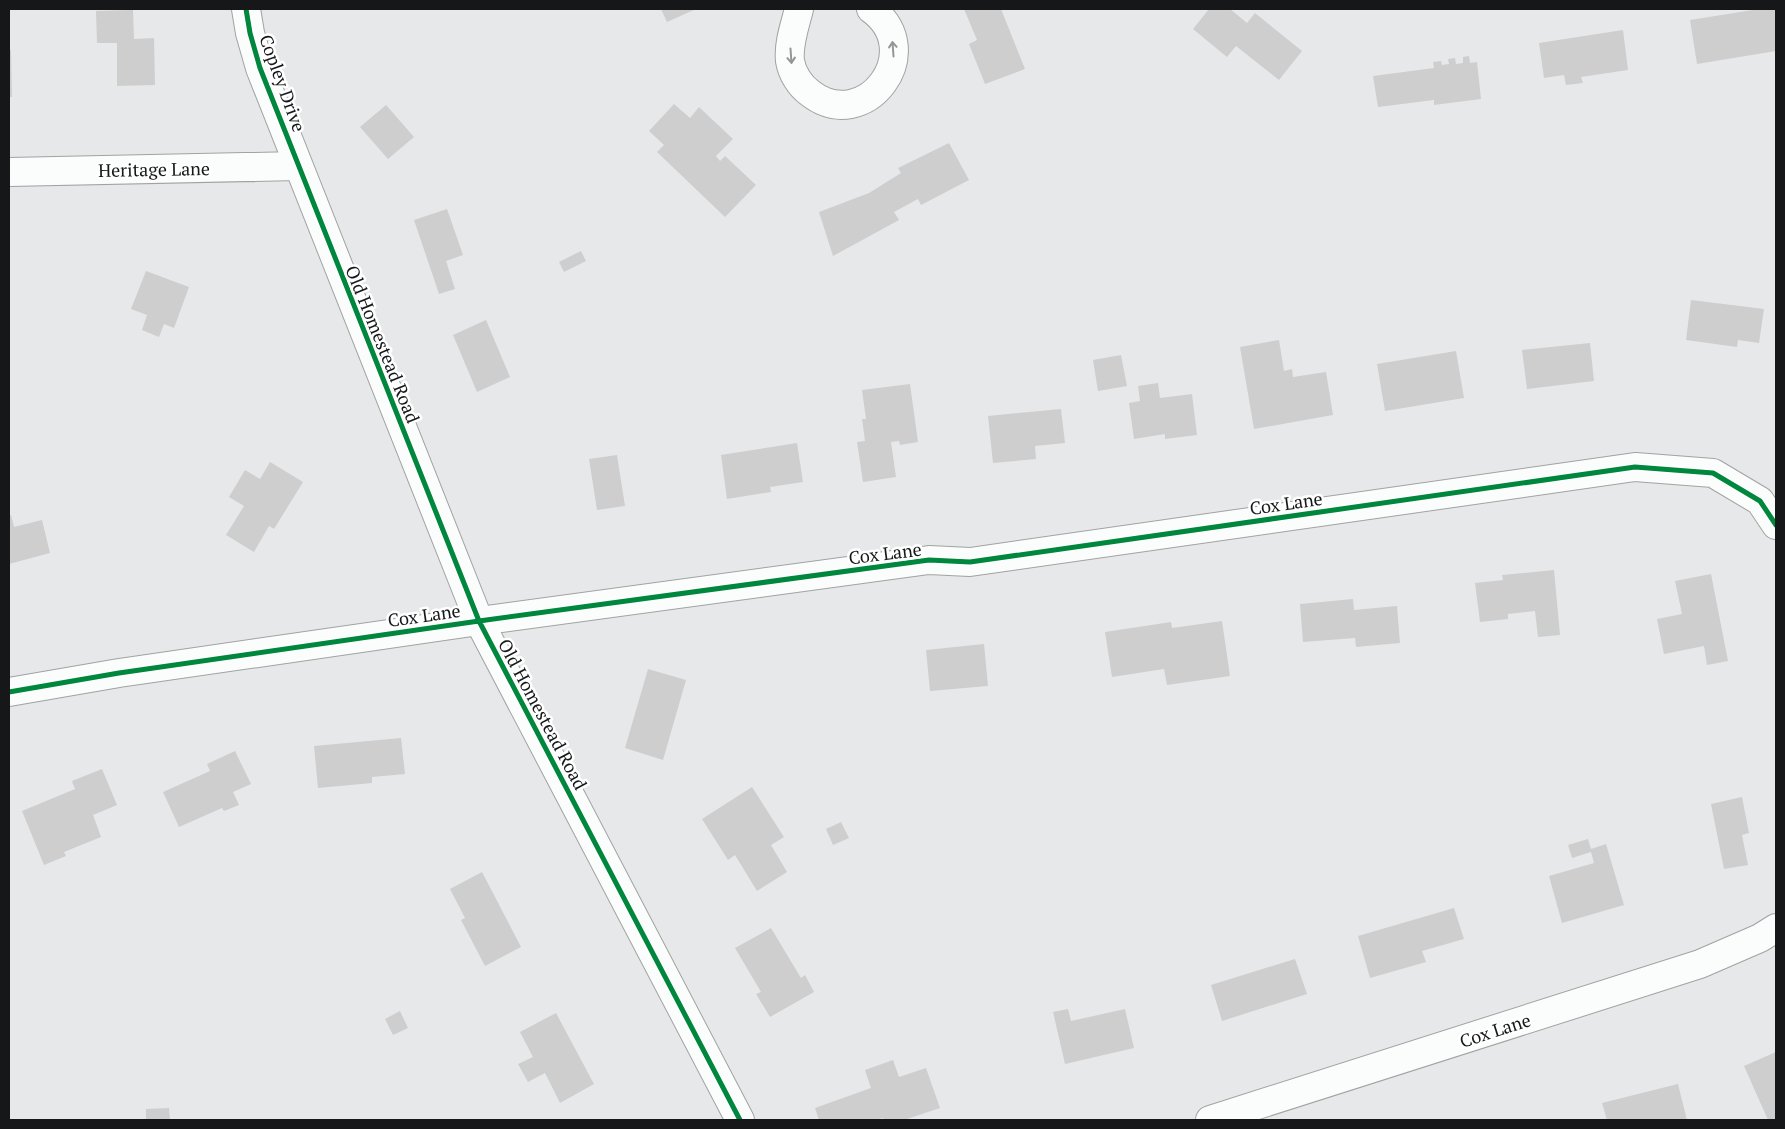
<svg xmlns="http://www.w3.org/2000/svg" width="1785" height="1129" font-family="'PT Serif',serif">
	<rect width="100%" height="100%" fill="#e7e8ea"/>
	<!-- building -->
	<path fill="#cececf" d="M 661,9 L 696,9 L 667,22 Z
		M 964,9 L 1001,9 L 1025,69 L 985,84 L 969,44 L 977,40 Z
		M 1209,9 L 1230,9 L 1247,23 L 1255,13 L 1302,51 L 1279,80 L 1236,46 L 1227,57 L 1193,29 Z
		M 1759,9 L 1776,9 L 1776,51 L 1697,64 L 1690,20 Z
		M 133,10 L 134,39 L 154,38 L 155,85 L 117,86 L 117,43 L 97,43 L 96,11 Z
		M 1623,30 L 1628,70 L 1581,77 L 1583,83 L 1566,85 L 1564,75 L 1544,78 L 1539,43 Z
		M 9,50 L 11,50 L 12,97 L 9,97 Z
		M 1469,56 L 1470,63 L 1477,62 L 1481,99 L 1434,105 L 1434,100 L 1378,107 L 1373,76 L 1434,68 L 1433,62 L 1441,61 L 1442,65 L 1449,64 L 1448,59 L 1455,58 L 1456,64 L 1463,63 L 1463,57 Z
		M 674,104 L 690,118 L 699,107 L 733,139 L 716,156 L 720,161 L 725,156 L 756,185 L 725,217 L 657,152 L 664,145 L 649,131 Z
		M 386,105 L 414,137 L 388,159 L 360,127 Z
		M 949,143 L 969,180 L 921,205 L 918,199 L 894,212 L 899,220 L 833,256 L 819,212 L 869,193 L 901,173 L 898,168 Z
		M 447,209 L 463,255 L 446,261 L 455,289 L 439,294 L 414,220 Z
		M 581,251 L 586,261 L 564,272 L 559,262 Z
		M 146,271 L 189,287 L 174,328 L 164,324 L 159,337 L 142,330 L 147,315 L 131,309 Z
		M 1691,300 L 1764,309 L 1759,343 L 1738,340 L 1737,347 L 1686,340 Z
		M 486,320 L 510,377 L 477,392 L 453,335 Z
		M 1279,340 L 1284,371 L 1292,369 L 1293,377 L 1326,372 L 1333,415 L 1254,429 L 1240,347 Z
		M 1590,343 L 1594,381 L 1527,389 L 1522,350 Z
		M 1456,351 L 1464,398 L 1385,411 L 1377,364 Z
		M 1121,355 L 1127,386 L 1098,391 L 1093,360 Z
		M 1158,383 L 1160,398 L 1192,394 L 1197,435 L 1165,439 L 1165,434 L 1134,439 L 1129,403 L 1140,401 L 1138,386 Z
		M 910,384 L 918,442 L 900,445 L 899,441 L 891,442 L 896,477 L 863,482 L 857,442 L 865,441 L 862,419 L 866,419 L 862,390 Z
		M 1061,409 L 1065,443 L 1035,446 L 1036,459 L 993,463 L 988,416 Z
		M 797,443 L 803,482 L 770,487 L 771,492 L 727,499 L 721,455 Z
		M 617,455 L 625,506 L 597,510 L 589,459 Z
		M 270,462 L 303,482 L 274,529 L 269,526 L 254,552 L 226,535 L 244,506 L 229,497 L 245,470 L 260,479 Z
		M 11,515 L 14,527 L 42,520 L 50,553 L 9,564 L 9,516 Z
		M 1554,570 L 1560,635 L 1538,637 L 1535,611 L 1508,614 L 1508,619 L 1480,622 L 1475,583 L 1503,580 L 1502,575 Z
		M 1711,574 L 1728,661 L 1707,665 L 1704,646 L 1664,654 L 1657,619 L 1682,614 L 1675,581 Z
		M 1353,599 L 1354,610 L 1397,606 L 1400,643 L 1356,647 L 1355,638 L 1303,642 L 1300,604 Z
		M 1222,621 L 1230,676 L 1167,685 L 1164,669 L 1112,677 L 1105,632 L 1171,622 L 1172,628 Z
		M 984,644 L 988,686 L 930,691 L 926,650 Z
		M 648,669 L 686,680 L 663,760 L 625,748 Z
		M 401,738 L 405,774 L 372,777 L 372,783 L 318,788 L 314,746 Z
		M 235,751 L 251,784 L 233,792 L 239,805 L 224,811 L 222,808 L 179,827 L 163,792 L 210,771 L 207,764 Z
		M 102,769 L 117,805 L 93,815 L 101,837 L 64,852 L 66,856 L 44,865 L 22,811 L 75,789 L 72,781 Z
		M 752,787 L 784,837 L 771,845 L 787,872 L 757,891 L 735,855 L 728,860 L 702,819 Z
		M 1742,797 L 1749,833 L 1742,835 L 1748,865 L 1724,869 L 1711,804 Z
		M 841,822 L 849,838 L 833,845 L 826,829 Z
		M 1588,839 L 1591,849 L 1606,844 L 1624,905 L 1562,923 L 1549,876 L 1594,863 L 1591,852 L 1572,858 L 1568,845 Z
		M 482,872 L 521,947 L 485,966 L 461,920 L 465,918 L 450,889 Z
		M 1454,908 L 1464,939 L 1422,951 L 1426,962 L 1370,978 L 1358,936 Z
		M 771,928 L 801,978 L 805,975 L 814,992 L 770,1017 L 756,994 L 761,992 L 735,948 Z
		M 1295,959 L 1307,994 L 1222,1021 L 1211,985 Z
		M 1068,1009 L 1071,1021 L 1125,1009 L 1134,1048 L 1065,1064 L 1053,1012 Z
		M 400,1011 L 408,1028 L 393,1035 L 385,1019 Z
		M 556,1013 L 594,1084 L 560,1103 L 545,1073 L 528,1082 L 518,1064 L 533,1057 L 520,1032 Z
		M 1776,1052 L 1776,1120 L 1768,1120 L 1744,1066 Z
		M 893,1060 L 899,1077 L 926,1068 L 940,1108 L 904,1120 L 884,1120 L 883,1118 L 876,1120 L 819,1120 L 815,1108 L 871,1088 L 865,1070 Z
		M 1678,1084 L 1687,1120 L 1607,1120 L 1602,1103 Z
		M 169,1108 L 170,1120 L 146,1120 L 146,1109 Z"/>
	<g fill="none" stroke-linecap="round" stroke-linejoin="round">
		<!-- minor casing -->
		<g stroke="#a1a2a2" stroke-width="30">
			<path id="minor" d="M 246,9 L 250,33 L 260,68 L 479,621 L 740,1120
				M 799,9 C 795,25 788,44 790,61 C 792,73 800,86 810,93 C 865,136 929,51 871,9
				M 9,172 L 298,166
				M 9,692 L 119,673 L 479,621 L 929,560 L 970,562 L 1635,467 L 1713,473 L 1760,501 L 1776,525
				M 1210,1120 L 1700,964 L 1760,938 L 1776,928"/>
		</g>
		<!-- minor -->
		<use href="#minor" stroke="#fbfcfc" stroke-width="28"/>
		<!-- cycleway casing -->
		<g stroke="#fff" stroke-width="8">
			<path id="cycleway" d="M 246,9 L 250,33 L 260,68 L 479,621 L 740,1120
				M 9,692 L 119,673 L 479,621 L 929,560 L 970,562 L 1635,467 L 1713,473 L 1760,501 L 1776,525"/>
		</g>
		<!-- cycleway -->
		<use href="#cycleway" stroke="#00873e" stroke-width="5"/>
	</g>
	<!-- one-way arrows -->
	<defs><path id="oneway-shaft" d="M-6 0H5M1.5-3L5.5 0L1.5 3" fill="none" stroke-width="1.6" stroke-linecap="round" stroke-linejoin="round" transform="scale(1.25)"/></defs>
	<g stroke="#949595">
		<use href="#oneway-shaft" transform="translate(893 49) rotate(-94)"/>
		<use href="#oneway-shaft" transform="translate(791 56) rotate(86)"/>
	</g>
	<g text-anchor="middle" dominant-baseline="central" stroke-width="5" stroke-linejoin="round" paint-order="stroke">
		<!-- street labels -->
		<g font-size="18" fill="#161718" stroke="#fff">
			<text transform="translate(283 83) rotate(70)">Copley Drive</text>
			<text transform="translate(154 169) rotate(-1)">Heritage Lane</text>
			<text transform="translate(383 344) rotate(68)">Old Homestead Road</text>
			<text transform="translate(1286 503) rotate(-8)">Cox Lane</text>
			<text transform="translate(885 553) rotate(-7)">Cox Lane</text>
			<text transform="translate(424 615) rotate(-8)">Cox Lane</text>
			<text transform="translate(543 714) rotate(62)">Old Homestead Road</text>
			<text transform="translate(1495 1030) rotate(-18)">Cox Lane</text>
		</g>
	</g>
	<!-- border -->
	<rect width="1785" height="1129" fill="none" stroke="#161718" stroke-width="20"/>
</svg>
